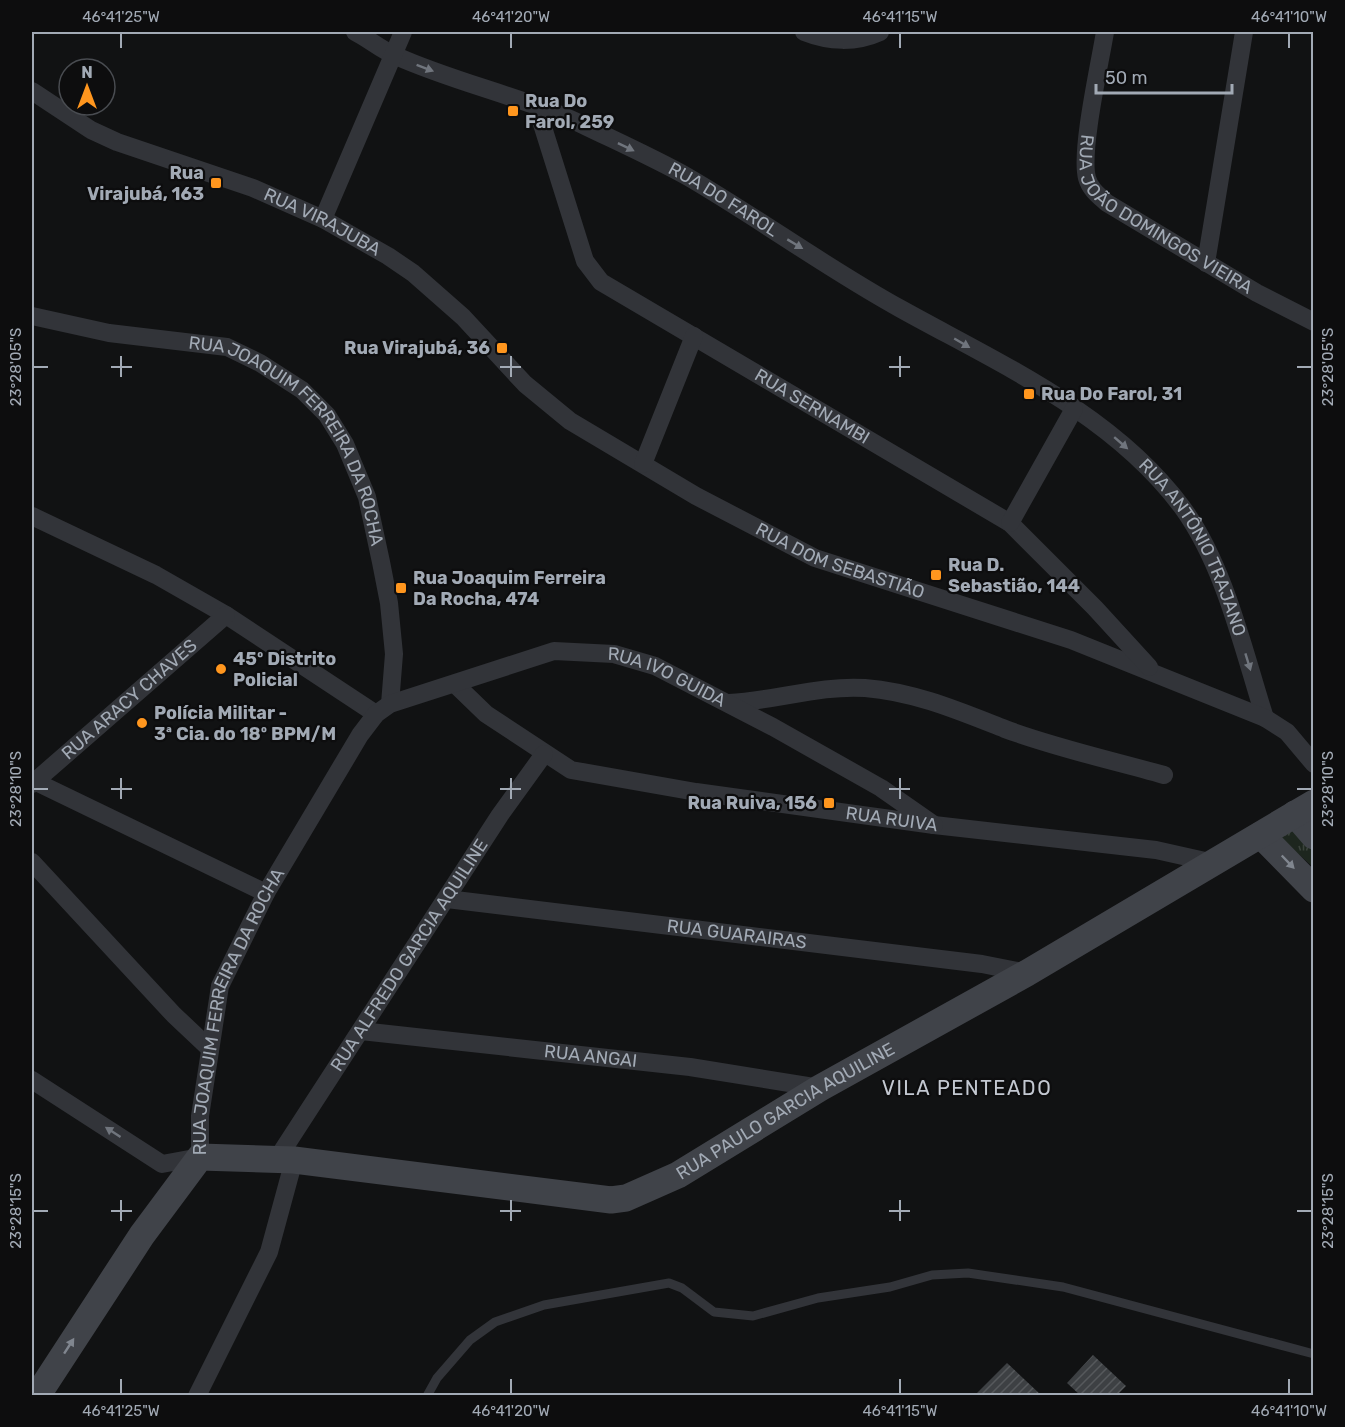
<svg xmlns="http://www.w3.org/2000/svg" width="1345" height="1427" font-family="Rubik,sans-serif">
	<defs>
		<pattern id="grass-tufts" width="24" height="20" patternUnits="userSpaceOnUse" patternTransform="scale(1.5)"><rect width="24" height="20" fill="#1d261e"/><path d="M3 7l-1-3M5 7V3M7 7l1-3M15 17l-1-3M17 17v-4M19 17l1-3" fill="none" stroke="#3b433c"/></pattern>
		<pattern id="building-hatch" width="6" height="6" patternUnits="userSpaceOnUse" patternTransform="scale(1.5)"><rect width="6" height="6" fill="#3d4043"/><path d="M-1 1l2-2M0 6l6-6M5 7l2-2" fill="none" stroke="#56595c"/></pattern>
	</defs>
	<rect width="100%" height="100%" fill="#111213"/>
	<!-- grass -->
	<path fill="url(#grass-tufts)" d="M 1313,810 L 1313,867 L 1275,833 Z"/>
	<!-- building -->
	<path fill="url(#building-hatch)" d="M 1093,1355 L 1126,1386 L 1117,1395 L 1080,1395 L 1067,1383 Z
		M 1007,1363 L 1041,1395 L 975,1395 Z"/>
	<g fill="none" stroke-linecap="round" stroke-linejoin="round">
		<!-- lane -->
		<path stroke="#323439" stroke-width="9" d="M 427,1396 L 437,1378 L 470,1340 L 495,1322 L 544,1305 L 669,1283 L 682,1288 L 714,1312 L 753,1316 L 818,1298 L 890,1287 L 932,1275 L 968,1273 L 1063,1287 L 1314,1354"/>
		<!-- street -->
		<g stroke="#323439" stroke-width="18">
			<path id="s1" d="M 355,32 C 369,39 381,50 396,56 C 456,83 521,96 581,124 C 616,141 654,158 688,177 C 760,219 828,269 901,309 C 1000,364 1113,414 1182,507 C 1225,566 1243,649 1265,718"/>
			<path d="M 804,32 C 829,42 856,43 880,32"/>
			<path id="s2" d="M 1105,32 C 1100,63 1080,151 1087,178 C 1090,189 1098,195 1107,203 L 1257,293 L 1314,322"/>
			<path id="s3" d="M 32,91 L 91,130 L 117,142 L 253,188 L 323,219 L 388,256 L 413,273 L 463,317 L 525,384 L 570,421 L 696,496 L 815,558 L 1071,640 L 1265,718 L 1287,732 L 1314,764"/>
			<path id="s4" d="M 536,105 L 585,261 L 601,282 L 1010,523 L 1095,608 L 1149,667"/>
			<path d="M 323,219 L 403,32"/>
			<path d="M 1206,263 L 1244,32"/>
			<path id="s5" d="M 32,316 L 109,333 L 227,347 L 260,363 L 302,390 L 327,415 L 345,444 L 367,497 L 381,562 L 389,603 L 394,654 L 390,704"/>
			<path d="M 643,464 L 694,336"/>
			<path d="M 32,516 L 156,575 L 226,615 L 376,714"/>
			<path d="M 1010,523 L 1074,409"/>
			<path id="s6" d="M 456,685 L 486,714 L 571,770 L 696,792 L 934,825 L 1156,850 L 1214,863"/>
			<path d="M 729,703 C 775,701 819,685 865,688 C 915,692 959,711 1005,729 C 1056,748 1111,760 1164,775"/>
			<path d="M 34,781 L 266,893"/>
			<path id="s7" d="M 32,784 L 226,615"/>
			<path d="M 32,862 L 174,1015 L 209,1048"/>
			<path id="s8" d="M 447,899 L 982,964 L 1027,973"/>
			<path id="s9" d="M 361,1031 L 690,1067 L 820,1088"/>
			<path id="s10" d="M 32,1080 L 162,1164 L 200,1157 L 200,1116 L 220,986 L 266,893 L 360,735 L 376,714 L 390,704 L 554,651 L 614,654 L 655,666 L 773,727 L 881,788 L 934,825"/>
			<path id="s11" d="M 277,1159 L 500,815 L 544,754"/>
			<path d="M 197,1396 L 269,1252 L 294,1160"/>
		</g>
		<!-- secondary -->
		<g stroke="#404349" stroke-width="27">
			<path d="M 1295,814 L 1314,836"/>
			<path d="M 1261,835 L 1314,889"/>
			<path id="s12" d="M 37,1396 L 142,1235 L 200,1157 L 294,1160 L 611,1200 L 626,1198 L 678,1175 L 820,1088 L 1027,973 L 1314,803"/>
		</g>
	</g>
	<!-- one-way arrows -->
	<defs><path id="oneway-solid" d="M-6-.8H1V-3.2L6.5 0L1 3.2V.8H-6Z" transform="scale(1.5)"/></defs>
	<g fill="#70757d">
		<use href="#oneway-solid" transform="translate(425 68) rotate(21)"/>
		<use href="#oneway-solid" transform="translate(626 147) rotate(26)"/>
		<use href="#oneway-solid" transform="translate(795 244) rotate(31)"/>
		<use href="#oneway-solid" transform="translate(962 343) rotate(30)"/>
		<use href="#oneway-solid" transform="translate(1121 443) rotate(41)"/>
		<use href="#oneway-solid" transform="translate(1248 662) rotate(73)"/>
		<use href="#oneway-solid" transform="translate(113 1132) rotate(-147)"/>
	</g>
	<g fill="#80868f">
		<use href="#oneway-solid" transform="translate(1288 862) rotate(46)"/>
		<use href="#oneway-solid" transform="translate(69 1346) rotate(-57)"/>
	</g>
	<!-- ticks -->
	<path fill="none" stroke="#a2aab5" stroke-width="2" d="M 121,33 L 121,48M 511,33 L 511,48M 900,33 L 900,48M 1289,33 L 1289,48M 121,356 L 121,377M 511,356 L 511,377M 900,356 L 900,377M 33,367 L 48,367M 111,367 L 132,367M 500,367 L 521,367M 889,367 L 910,367M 1297,367 L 1312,367M 121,778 L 121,799M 511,778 L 511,799M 900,778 L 900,799M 33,789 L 48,789M 111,789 L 132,789M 500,789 L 521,789M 889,789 L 910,789M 1297,789 L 1312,789M 121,1200 L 121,1221M 511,1200 L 511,1221M 900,1200 L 900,1221M 33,1211 L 48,1211M 111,1211 L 132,1211M 500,1211 L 521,1211M 889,1211 L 910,1211M 1297,1211 L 1312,1211M 121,1379 L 121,1394M 511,1379 L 511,1394M 900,1379 L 900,1394M 1289,1379 L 1289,1394"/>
	<!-- markers -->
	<g fill="#ff961e" stroke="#0d0d0e" stroke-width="2">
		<rect x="507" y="105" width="12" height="12" rx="3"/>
		<rect x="210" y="177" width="12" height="12" rx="3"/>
		<rect x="496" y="342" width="12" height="12" rx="3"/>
		<rect x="1023" y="388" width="12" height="12" rx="3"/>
		<rect x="930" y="569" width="12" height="12" rx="3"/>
		<rect x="395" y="582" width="12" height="12" rx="3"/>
		<circle cx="221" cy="669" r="6"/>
		<circle cx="142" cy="723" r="6"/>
		<rect x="823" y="797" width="12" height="12" rx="3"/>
	</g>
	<g text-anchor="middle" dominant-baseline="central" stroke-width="4.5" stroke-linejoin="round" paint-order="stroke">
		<!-- poi labels -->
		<g font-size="18" font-weight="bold" fill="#a2aab5" stroke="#0d0d0e" text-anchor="start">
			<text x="525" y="101">Rua Do<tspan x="525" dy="21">Farol, 259</tspan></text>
			<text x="204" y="173" text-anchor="end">Rua<tspan x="204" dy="21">Virajubá, 163</tspan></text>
			<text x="490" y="348" text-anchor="end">Rua Virajubá, 36</text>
			<text x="1041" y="394">Rua Do Farol, 31</text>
			<text x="948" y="565">Rua D.<tspan x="948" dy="21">Sebastião, 144</tspan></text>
			<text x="413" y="578">Rua Joaquim Ferreira<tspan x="413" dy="21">Da Rocha, 474</tspan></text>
			<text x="233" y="659">45º Distrito<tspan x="233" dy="21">Policial</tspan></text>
			<text x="154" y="713">Polícia Militar -<tspan x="154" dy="21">3ª Cia. do 18º BPM/M</tspan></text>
			<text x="817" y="803" text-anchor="end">Rua Ruiva, 156</text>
		</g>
		<!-- street labels -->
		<g font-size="18" fill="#a2aab5" stroke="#0d0d0e">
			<text stroke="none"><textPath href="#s1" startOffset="406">RUA DO FAROL</textPath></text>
			<text stroke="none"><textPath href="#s2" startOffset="226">RUA JOÃO DOMINGOS VIEIRA</textPath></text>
			<text stroke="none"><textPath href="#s3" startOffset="320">RUA VIRAJUBA</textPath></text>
			<text stroke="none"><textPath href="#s4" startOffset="435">RUA SERNAMBI</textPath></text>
			<text stroke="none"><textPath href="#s5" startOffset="310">RUA JOAQUIM FERREIRA DA ROCHA</textPath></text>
			<text stroke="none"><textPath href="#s1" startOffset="1002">RUA ANTÔNIO TRAJANO</textPath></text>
			<text stroke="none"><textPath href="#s3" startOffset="946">RUA DOM SEBASTIÃO</textPath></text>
			<text stroke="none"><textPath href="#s10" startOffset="987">RUA IVO GUIDA</textPath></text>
			<text stroke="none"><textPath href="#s7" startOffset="129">RUA ARACY CHAVES</textPath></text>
			<text stroke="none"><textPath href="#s6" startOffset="468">RUA RUIVA</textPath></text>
			<text stroke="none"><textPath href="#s8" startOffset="292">RUA GUARAIRAS</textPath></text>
			<text stroke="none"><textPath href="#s11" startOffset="243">RUA ALFREDO GARCIA AQUILINE</textPath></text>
			<text stroke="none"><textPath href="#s10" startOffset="346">RUA JOAQUIM FERREIRA DA ROCHA</textPath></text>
			<text stroke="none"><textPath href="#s9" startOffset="231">RUA ANGAI</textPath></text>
			<text stroke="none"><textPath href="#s12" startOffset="900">RUA PAULO GARCIA AQUILINE</textPath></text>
		</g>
		<!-- neighbourhood labels -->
		<g font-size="20" letter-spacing="1.5" fill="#c3c8d1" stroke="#0d0d0e">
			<text x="967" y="1088">VILA PENTEADO</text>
		</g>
	</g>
	<!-- border -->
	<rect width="1345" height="1427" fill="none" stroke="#0d0d0e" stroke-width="66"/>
	<!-- north arrow -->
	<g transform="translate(87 87)"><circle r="28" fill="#0d0d0e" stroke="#494c51" stroke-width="1.5"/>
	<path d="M0-4.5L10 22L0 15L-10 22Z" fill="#ff961e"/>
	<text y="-9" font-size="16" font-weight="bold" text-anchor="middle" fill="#a2aab5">N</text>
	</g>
	<!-- scale -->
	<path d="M1096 84v9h136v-9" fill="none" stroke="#a2aab5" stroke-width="3"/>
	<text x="1105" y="84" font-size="18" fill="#a2aab5" stroke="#0d0d0e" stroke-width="4.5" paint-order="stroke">50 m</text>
	<rect x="33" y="33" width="1279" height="1361" fill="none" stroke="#a2aab5" stroke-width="2"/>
	<g font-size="15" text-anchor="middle" fill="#a2aab5">
		<text x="121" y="22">46°41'25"W</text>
		<text x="511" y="22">46°41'20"W</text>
		<text x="900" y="22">46°41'15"W</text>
		<text x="1289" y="22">46°41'10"W</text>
		<text transform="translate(16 367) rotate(-90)" y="5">23°28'05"S</text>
		<text transform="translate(1328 367) rotate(-90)" y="5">23°28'05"S</text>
		<text transform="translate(16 789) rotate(-90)" y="5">23°28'10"S</text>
		<text transform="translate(1328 789) rotate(-90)" y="5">23°28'10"S</text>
		<text transform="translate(16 1211) rotate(-90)" y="5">23°28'15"S</text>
		<text transform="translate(1328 1211) rotate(-90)" y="5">23°28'15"S</text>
		<text x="121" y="1416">46°41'25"W</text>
		<text x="511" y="1416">46°41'20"W</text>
		<text x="900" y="1416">46°41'15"W</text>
		<text x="1289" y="1416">46°41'10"W</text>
	</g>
</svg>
